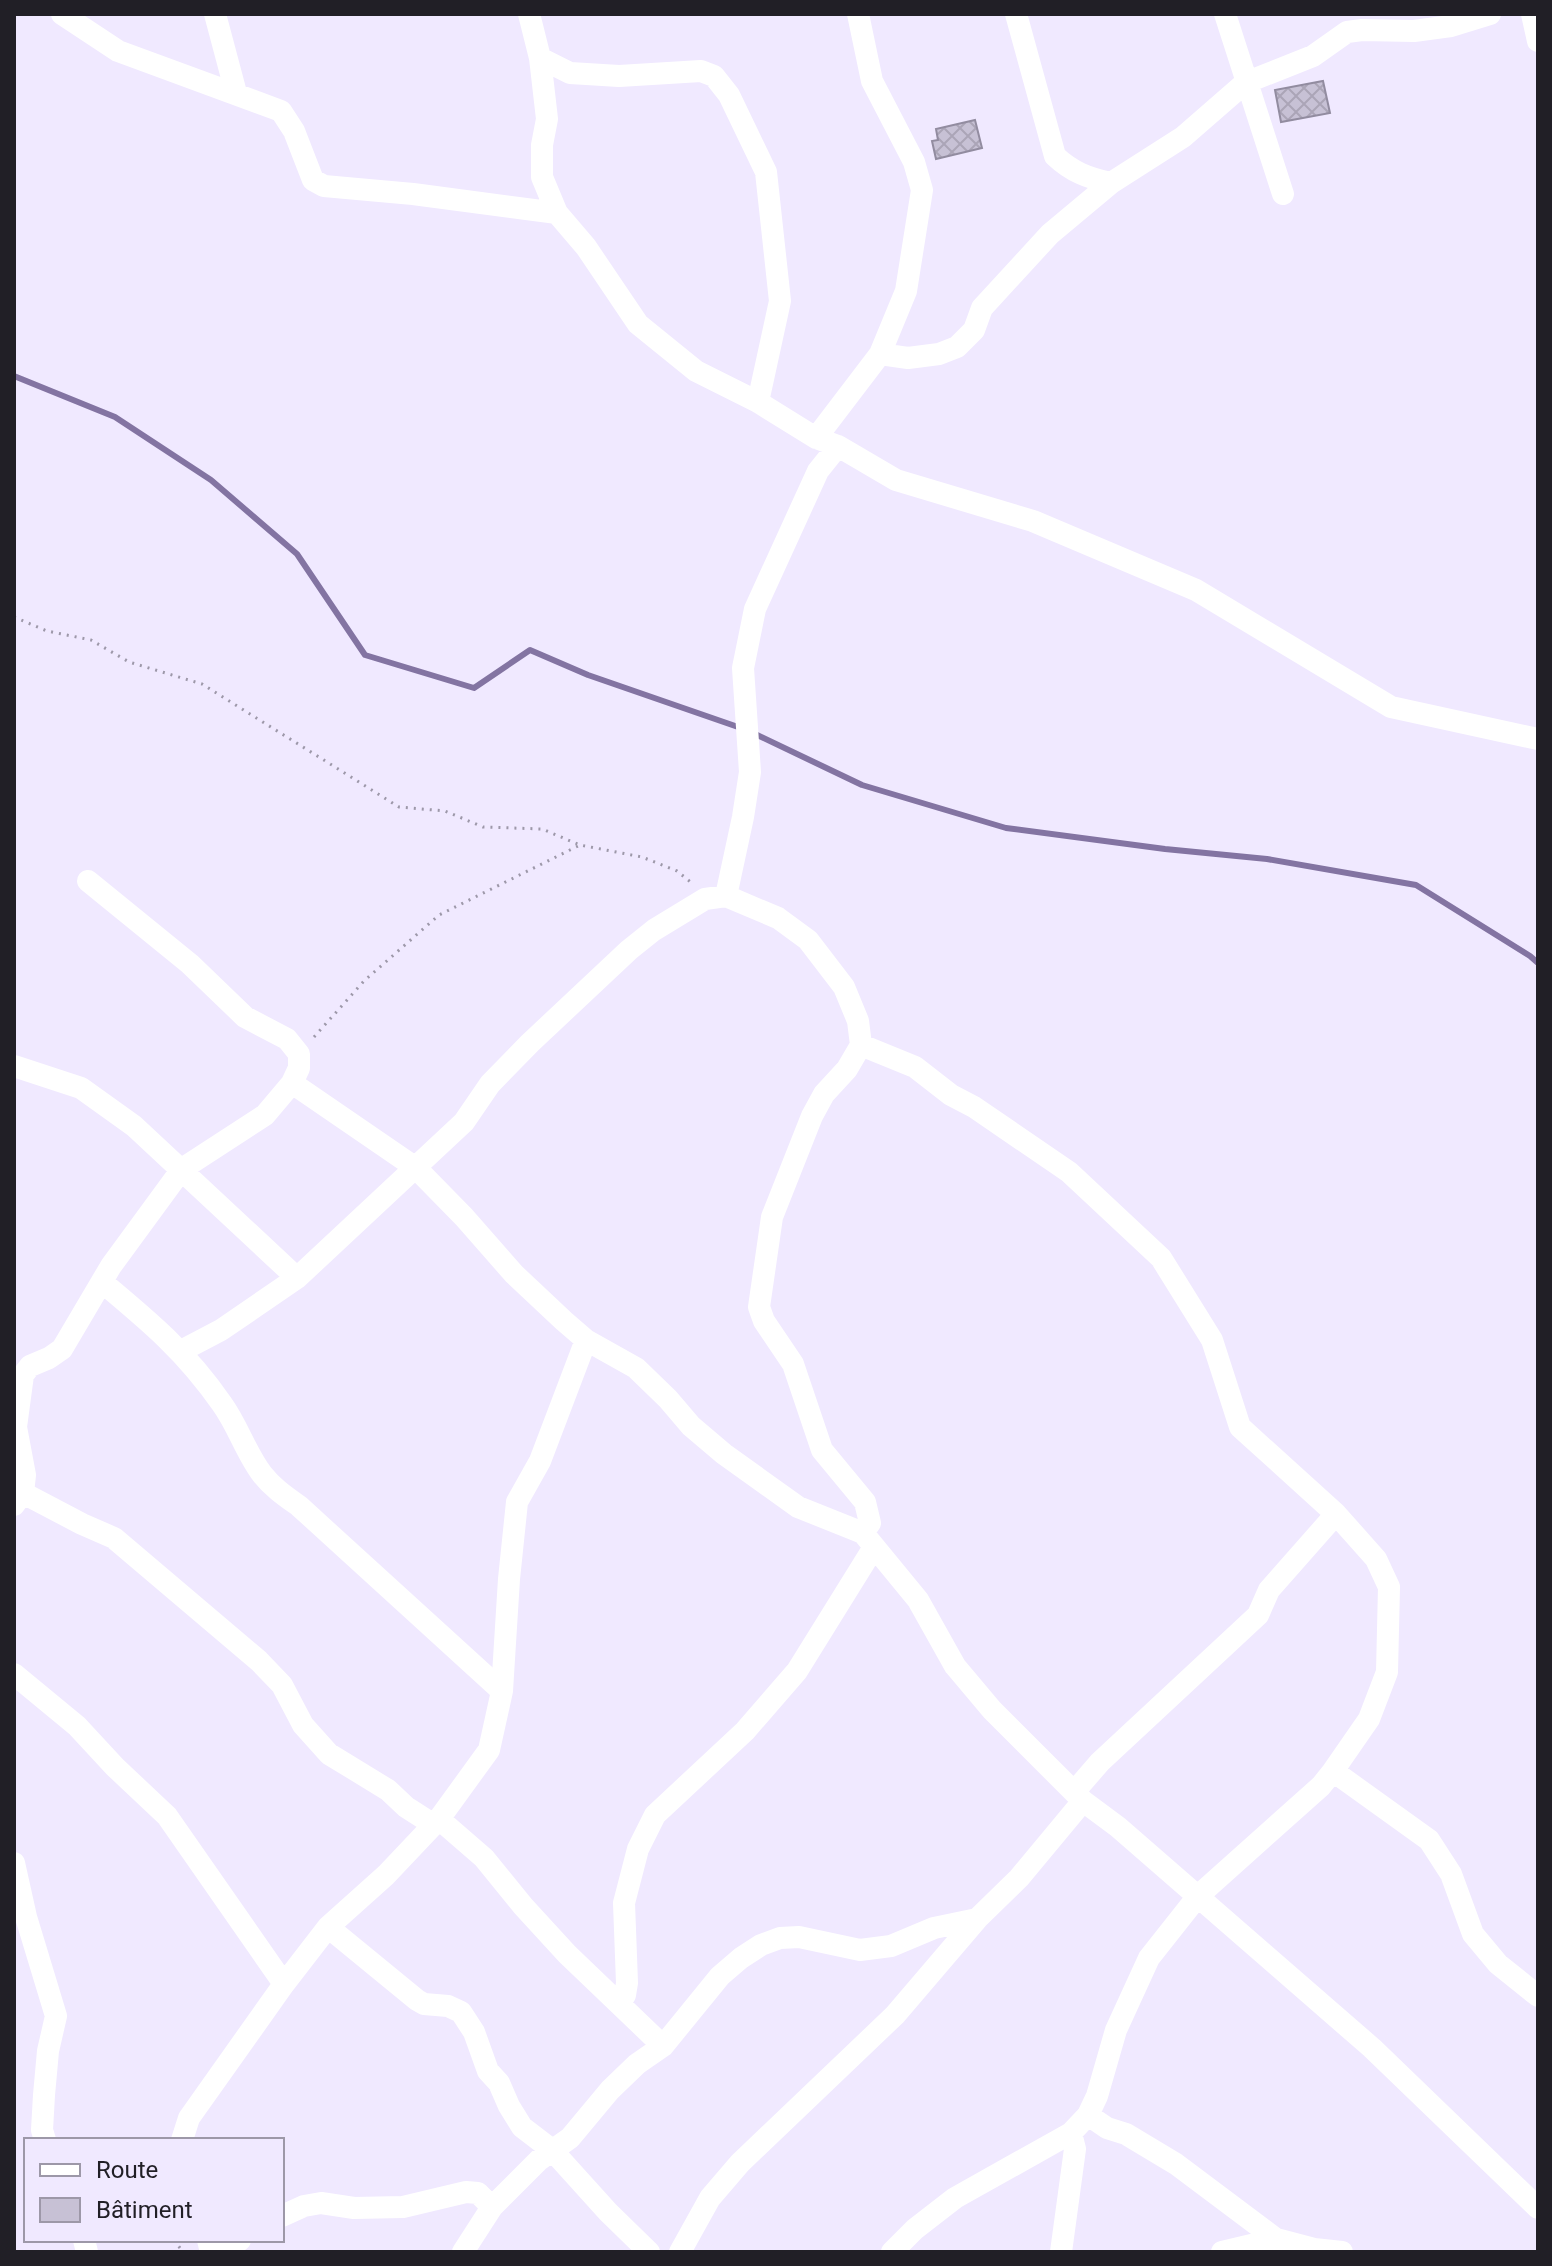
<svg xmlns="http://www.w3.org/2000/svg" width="1552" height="2266" font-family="Roboto,sans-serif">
	<defs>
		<pattern id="building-cross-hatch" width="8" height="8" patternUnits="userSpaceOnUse" patternTransform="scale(2)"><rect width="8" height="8" fill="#c7c1d5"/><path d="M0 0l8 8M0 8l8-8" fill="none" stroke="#aba5b7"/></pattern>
	</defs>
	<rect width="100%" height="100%" fill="#f0e9ff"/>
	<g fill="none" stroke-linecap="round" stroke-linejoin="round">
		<!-- stream -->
		<path stroke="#8374a2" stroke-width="6" d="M 14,376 L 115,417 L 211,480 L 297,554 L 365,655 L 474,688 L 530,650 L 588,675 L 741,728
			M 751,732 L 862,785 L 1006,828 L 1165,849 L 1267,859 L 1416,885 L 1530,956 L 1538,963"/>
	</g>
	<!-- building -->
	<path fill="url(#building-cross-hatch)" stroke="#928ca0" stroke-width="2" d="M 1323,81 L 1330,113 L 1281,122 L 1275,90 Z
		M 975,120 L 982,148 L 936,159 L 932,141 L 938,140 L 936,129 Z"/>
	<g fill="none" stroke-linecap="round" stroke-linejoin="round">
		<!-- path -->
		<path stroke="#9d98a9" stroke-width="3" stroke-dasharray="2 6" stroke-linecap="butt" d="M 14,617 L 47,631 L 91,640 L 129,662 L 202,684 L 399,807 L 445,811 L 483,827 L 542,829 L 580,845 L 642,857 L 677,871 L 693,884
			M 314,1037 L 364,981 L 439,915 L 580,845
			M 174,2240 L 183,2252"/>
		<!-- minor -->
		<path stroke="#fff" stroke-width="22" d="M 62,14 L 118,51 L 281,111 L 294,131 L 313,180 L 324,186 L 413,194 L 557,213
			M 215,14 L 236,93
			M 529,14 L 540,58 L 547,119 L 542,145 L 542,177 L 557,213 L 586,247 L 638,324 L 696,371 L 758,402 L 816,438 L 838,446 L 896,480 L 1033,521 L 1196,590 L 1391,707 L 1538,739
			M 1016,14 L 1055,156 C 1072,172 1088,178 1111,183
			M 1225,14 L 1283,194
			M 1532,14 L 1538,41
			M 540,58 L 570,73 L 619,76 L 701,71 L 714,76 L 729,95 L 766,172 L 780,301 L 758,402
			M 880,354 L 908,358 L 939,354 L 957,347 L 974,330 L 982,308 L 1050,234 L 1111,183 L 1183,137 L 1245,83 L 1313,56 L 1347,32 L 1362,30 L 1414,31 L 1451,26 L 1490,14
			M 816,438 L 880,354 L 906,291 L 922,190 L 914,162 L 872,81 L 858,14
			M 838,446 L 818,471 L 755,609 L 743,668 L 750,772 L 743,817 L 726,896 L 778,918 L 808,940 L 844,987 L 858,1021 L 861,1045 L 847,1069 L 824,1094 L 812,1116 L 772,1217 L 759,1307 L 764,1321 L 793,1364 L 822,1450 L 865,1502 L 870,1523 L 863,1533 L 918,1600 L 955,1666 L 992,1710 L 1083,1801 L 1118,1827 L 1372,2048 L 1538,2208
			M 861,1045 L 915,1067 L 951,1095 L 974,1107 L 1069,1172 L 1161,1258 L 1212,1340 L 1240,1427 L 1336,1514 L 1376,1559 L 1389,1587 L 1387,1672 L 1369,1719 L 1333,1771 L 1429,1840 L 1451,1874 L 1473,1934 L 1498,1964 L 1538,1996
			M 14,1066 L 81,1088 L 134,1126 L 297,1278
			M 292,1083 L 416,1168 L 464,1217 L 514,1274 L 564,1321 L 586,1340 L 636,1368 L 668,1399 L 691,1426 L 724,1454 L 798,1507 L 863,1533
			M 102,1282 C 150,1322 186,1352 222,1404 C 238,1426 246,1453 262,1474 C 272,1487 285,1496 299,1506 L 502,1691
			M 181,1351 L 221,1330 L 297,1278 L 464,1122 L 490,1084 L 530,1043 L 629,950 L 654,930 L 705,899 L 726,896
			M 23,1493 L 82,1524 L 114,1538 L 259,1661 L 282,1685 L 303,1725 L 329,1754 L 388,1790 L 406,1807 L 434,1825
			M 14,1505 L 23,1493 L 25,1475 L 16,1427 L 23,1375 L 30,1366 L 49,1358 L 62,1349 L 111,1266 L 182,1169 L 265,1115 L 292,1083 L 299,1068 L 299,1054 L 287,1039 L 245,1017 L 190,964 L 88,881
			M 14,1674 L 77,1726 L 115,1767 L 167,1816 L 284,1984 L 189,2118 L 182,2140
			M 1074,1792 L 1100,1762 L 1258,1615 L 1269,1590 L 1336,1514
			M 439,1819 L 484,1858 L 523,1906 L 567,1954 L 663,2046
			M 14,1863 L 26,1917 L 56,2016 L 48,2051 L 44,2095 L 42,2130 L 45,2140
			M 328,1927 L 417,2000 L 424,2004 L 448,2006 L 461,2012 L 474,2032 L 488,2071 L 499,2083 L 509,2106 L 522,2127 L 552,2150 L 608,2212 L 649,2252
			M 284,1984 L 328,1927 L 386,1875 L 439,1819 L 489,1750 L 502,1691 L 509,1579 L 517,1502 L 540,1461 L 586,1340
			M 620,2003 L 625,1995 L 627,1983 L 624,1903 L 638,1849 L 655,1815 L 745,1731 L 797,1671 L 874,1547
			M 1088,2115 L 1107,2128 L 1126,2134 L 1176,2164 L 1276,2239 L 1314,2249 L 1342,2252
			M 282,2216 L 304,2206 L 321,2203 L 354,2208 L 403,2207 L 466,2192 L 478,2193 L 492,2207 L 539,2160 L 570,2138 L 610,2090 L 637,2064 L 663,2046 L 720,1976 L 741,1958 L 761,1945 L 780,1938 L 799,1937 L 860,1950 L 891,1946 L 934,1928 L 977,1919 L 1019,1878 L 1083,1801
			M 84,2240 L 87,2252
			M 208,2240 L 211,2252
			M 226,2252 L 240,2240
			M 463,2252 L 492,2207
			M 680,2252 L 710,2198 L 740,2163 L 895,2015 L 977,1919
			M 892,2252 L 915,2229 L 955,2198 L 1071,2133 L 1088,2115 L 1097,2096 L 1116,2030 L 1149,1958 L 1198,1896 L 1321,1786 L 1333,1771
			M 1061,2252 L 1075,2149 L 1071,2133
			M 1222,2252 L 1276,2239"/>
	</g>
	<!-- border -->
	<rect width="1552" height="2266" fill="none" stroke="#211f26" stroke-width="32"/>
	<!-- legend -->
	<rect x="24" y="2138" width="260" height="104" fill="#f0e9ff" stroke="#9d98a8" stroke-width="2"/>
	<rect x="40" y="2164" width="40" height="12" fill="#ffffff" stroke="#9d98a8" stroke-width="2"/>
	<text x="96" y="2178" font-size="24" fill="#211f26">Route</text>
	<rect x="40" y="2198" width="40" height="24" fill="#c7c1d5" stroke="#9d98a8" stroke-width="2"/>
	<text x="96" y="2218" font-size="24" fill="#211f26">Bâtiment</text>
</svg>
